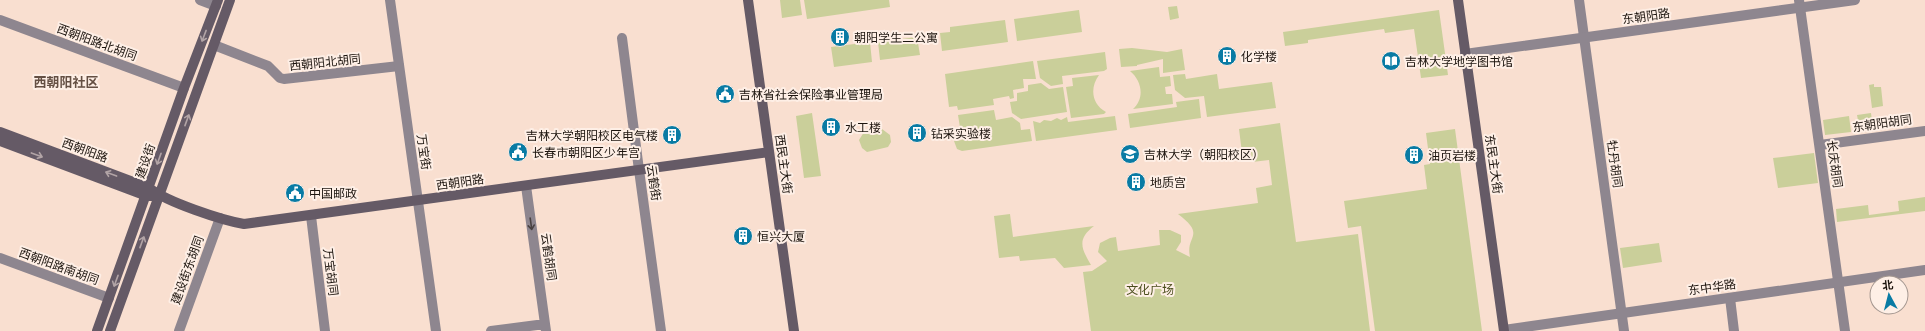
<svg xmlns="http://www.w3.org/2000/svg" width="1925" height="331" font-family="'PT Sans','Noto Sans SC',sans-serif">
	<rect width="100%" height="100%" fill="#f9dfd0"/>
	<!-- green -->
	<path fill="#cacf9a" d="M 780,0 L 800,0 L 802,15 L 782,18 Z
		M 804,0 L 889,0 L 890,7 L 807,19 Z
		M 1177,6 L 1179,18 L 1170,20 L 1168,7 Z
		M 1079,10 L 1082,32 L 1017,41 L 1014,19 Z
		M 1439,10 L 1448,75 L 1421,78 L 1414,29 L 1385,33 L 1384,29 L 1308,40 L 1308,43 L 1285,46 L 1283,32 Z
		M 1005,20 L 1008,42 L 942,51 L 940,33 L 950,32 L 950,27 Z
		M 917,37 L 920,55 L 880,60 L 878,42 Z
		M 870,42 L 872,62 L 834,67 L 831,47 Z
		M 1132,48 L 1167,52 L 1182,49 L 1185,70 L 1163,73 L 1163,59 L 1137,65 L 1137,66 L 1121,67 L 1119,49 Z
		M 1105,52 L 1107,69 L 1104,71 L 1062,76 L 1063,84 L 1051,86 L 1040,78 L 1037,61 Z
		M 1033,61 L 1036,79 L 1023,79 L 1024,88 L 1013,90 L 1014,98 L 1010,99 L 1009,96 L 993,99 L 994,105 L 958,110 L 957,106 L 949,107 L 945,74 Z
		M 1159,67 L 1160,77 L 1170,76 L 1171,86 L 1165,87 L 1166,94 L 1172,94 L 1173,104 L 1133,109 C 1145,98 1142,81 1130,71 Z
		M 1185,74 L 1186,79 L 1217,74 L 1219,89 L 1272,82 L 1276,108 L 1207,117 L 1204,96 L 1185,98 L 1175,90 L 1173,75 Z
		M 1099,75 C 1090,87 1091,104 1106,112 L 1104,114 L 1071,118 L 1066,87 L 1073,86 L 1072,78 Z
		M 1041,83 L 1049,89 L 1063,87 L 1067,112 L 1021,119 L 1012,113 L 1010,102 L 1017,101 L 1017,93 L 1028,91 L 1028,85 Z
		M 1874,84 L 1874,87 L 1881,87 L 1883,106 L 1872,108 L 1869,85 Z
		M 1199,99 L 1201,118 L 1130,128 L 1128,114 L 1177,107 L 1176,102 Z
		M 994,110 L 996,120 L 1012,117 L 1020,123 L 1021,130 L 1030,129 L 1032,141 L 962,151 L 957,149 L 954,141 L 962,140 L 958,115 Z
		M 812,113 L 821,176 L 804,178 L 796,116 Z
		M 1871,113 L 1873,129 L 1860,131 L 1857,115 Z
		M 1115,116 L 1117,130 L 1036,141 L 1033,121 L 1040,123 L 1044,120 L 1051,121 L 1057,118 L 1061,120 L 1067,117 L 1068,122 Z
		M 1849,116 L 1851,132 L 1825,135 L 1823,120 Z
		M 1280,123 L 1296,242 L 1358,234 L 1370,331 L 1091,331 L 1083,272 L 1092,271 L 1107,261 L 1098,252 L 1100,243 L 1110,238 L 1116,237 L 1118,251 L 1160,245 L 1159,230 L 1170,230 L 1181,235 L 1181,242 L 1176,250 L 1190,257 C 1185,235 1207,236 1178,214 L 1258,203 L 1256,188 L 1272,185 L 1269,160 L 1252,162 L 1251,152 L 1242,153 L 1239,129 Z
		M 882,129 L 890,135 L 891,142 L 888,147 L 867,152 L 862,148 L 859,140 L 864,132 Z
		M 1455,129 L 1482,331 L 1375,331 L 1361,226 L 1348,228 L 1344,201 L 1427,189 L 1424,165 L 1430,164 L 1426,133 Z
		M 1814,153 L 1818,183 L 1778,188 L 1773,158 Z
		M 1925,197 L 1925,211 L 1837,222 L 1836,209 L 1868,205 L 1869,215 L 1899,211 L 1898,201 Z
		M 1010,214 L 1013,237 L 1094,226 C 1077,239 1081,248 1091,265 L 1064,268 L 1055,258 L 1020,261 L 1019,256 L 999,258 L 994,216 Z
		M 1659,243 L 1662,262 L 1623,268 L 1620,248 Z"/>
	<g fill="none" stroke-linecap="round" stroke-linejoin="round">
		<!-- minor -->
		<path stroke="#8e868f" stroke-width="10" d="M 200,0 L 216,6
			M 1579,0 L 1624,331
			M 1799,0 L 1845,331
			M 0,20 L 184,88
			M 622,38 L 639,170
			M 214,45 L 268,66 L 280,78 L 284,79 L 399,66
			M 1820,145 L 1925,131
			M 526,186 L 546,331
			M 311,216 L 325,331
			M 0,258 L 109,298
			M 1730,298 L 1734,331
			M 179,331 L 220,218
			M 491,331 L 545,324"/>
		<!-- tertiary -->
		<path stroke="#8e868f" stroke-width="10" d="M 390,0 L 436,331
			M 1465,54 L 1855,0
			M 639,170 L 661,331
			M 1504,330 L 1925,270"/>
		<!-- secondary -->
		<path stroke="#655a66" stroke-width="10" d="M 748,0 L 794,331
			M 1458,0 L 1504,331
			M 0,132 L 149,188 C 167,202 221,220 244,224 L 769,152
			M 0,141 L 147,196 L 153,196
			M 97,331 L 184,88 L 218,0
			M 110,331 L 230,0"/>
	</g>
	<!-- one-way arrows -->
	<defs><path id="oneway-shaft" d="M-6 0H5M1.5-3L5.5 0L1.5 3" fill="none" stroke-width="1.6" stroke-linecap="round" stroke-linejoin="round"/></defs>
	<g stroke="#b2a4a6">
		<use href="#oneway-shaft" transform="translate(204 36) rotate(111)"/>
		<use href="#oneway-shaft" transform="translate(187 120) rotate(-70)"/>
		<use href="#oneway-shaft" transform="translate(37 155) rotate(20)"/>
		<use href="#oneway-shaft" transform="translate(159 159) rotate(110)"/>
		<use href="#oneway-shaft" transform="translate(111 174) rotate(-160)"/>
		<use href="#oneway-shaft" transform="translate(142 242) rotate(-70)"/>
		<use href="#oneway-shaft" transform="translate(116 281) rotate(110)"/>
	</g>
	<use stroke="#4a4242" href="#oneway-shaft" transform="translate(531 224) rotate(82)"/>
	<!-- icons -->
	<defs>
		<g id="building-disc" transform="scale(1)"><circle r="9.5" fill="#097ba4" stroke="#feefe6"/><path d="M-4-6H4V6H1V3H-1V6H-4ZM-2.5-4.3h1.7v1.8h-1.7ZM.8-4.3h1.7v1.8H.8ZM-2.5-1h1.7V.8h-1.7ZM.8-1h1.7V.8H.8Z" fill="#fff"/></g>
		<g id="library-disc" transform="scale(1)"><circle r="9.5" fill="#097ba4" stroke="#feefe6"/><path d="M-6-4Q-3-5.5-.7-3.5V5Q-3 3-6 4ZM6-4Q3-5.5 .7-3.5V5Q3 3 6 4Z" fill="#fff"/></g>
		<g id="civic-disc" transform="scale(1)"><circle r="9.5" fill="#097ba4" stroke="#feefe6"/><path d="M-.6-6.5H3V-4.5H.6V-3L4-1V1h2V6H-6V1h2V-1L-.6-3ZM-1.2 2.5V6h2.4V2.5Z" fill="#fff"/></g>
		<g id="university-disc" transform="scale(1)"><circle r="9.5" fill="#097ba4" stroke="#feefe6"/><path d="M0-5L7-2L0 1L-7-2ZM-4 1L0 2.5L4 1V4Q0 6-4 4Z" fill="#fff"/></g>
	</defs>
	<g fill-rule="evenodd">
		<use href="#building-disc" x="840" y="37"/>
		<use href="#building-disc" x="1227" y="56"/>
		<use href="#library-disc" x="1391" y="61"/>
		<use href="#civic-disc" x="725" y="94"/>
		<use href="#building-disc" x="831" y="127"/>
		<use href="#building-disc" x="917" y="133"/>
		<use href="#building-disc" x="672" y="135"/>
		<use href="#civic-disc" x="518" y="152"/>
		<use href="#university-disc" x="1130" y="154"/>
		<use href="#building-disc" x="1414" y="155"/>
		<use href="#building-disc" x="1136" y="182"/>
		<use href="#civic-disc" x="295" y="193"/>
		<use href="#building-disc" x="743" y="236"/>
	</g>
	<g text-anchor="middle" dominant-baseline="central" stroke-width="4" stroke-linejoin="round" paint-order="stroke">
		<!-- street labels -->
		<g font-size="12" fill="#1c140e" stroke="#feefe6">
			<text transform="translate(1646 16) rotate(-8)">东朝阳路</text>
			<text transform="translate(97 42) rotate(20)">西朝阳路北胡同</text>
			<text transform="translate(325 62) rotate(-6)">西朝阳北胡同</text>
			<text transform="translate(1882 123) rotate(-8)">东朝阳胡同</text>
			<text transform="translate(85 150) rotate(20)">西朝阳路</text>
			<text transform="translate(424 152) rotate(82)">万宝街</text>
			<text transform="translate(145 161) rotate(-71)">建设街</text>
			<text transform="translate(784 164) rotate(82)">西民主大街</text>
			<text transform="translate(1494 164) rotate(82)">东民主大街</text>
			<text transform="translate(1615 164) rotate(82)">牡丹胡同</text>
			<text transform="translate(1835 164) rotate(82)">长庆胡同</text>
			<text transform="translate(460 182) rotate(-8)">西朝阳路</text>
			<text transform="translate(654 183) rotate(82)">云鹤街</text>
			<text transform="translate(549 257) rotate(82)">云鹤胡同</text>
			<text transform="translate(59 266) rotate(20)">西朝阳路南胡同</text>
			<text transform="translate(187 270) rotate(-70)">建设街东胡同</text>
			<text transform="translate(331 272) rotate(83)">万宝胡同</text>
			<text transform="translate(1712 287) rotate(-8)">东中华路</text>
		</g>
		<!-- poi labels -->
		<g font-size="12" fill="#1c140e" stroke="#feefe6" text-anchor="start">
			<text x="854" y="37">朝阳学生二公寓</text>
			<text x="1241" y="56">化学楼</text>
			<text x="1405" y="61">吉林大学地学图书馆</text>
			<text x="739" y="94">吉林省社会保险事业管理局</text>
			<text x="845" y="127">水工楼</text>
			<text x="931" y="133">钻采实验楼</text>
			<text x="658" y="135" text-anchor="end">吉林大学朝阳校区电气楼</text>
			<text x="532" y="152">长春市朝阳区少年宫</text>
			<text x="1144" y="154">吉林大学（朝阳校区）</text>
			<text x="1428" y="155">油页岩楼</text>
			<text x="1150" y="182">地质宫</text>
			<text x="309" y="193">中国邮政</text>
			<text x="757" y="236">恒兴大厦</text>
		</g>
		<!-- park labels -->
		<g font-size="12" fill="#4a4d1c" stroke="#feefe6">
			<text x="1150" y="289">文化广场</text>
		</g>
		<!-- neighbourhood labels -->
		<g font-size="13" font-weight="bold" fill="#644f43" stroke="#feefe6">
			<text x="66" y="82">西朝阳社区</text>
		</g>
	</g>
	<!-- north arrow -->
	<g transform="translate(1889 295) rotate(353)"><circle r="19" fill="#feefe6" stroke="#a49790"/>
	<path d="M0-3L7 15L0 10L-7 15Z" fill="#097ba4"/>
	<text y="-6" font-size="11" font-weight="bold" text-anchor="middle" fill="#1c140e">北</text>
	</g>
</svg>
